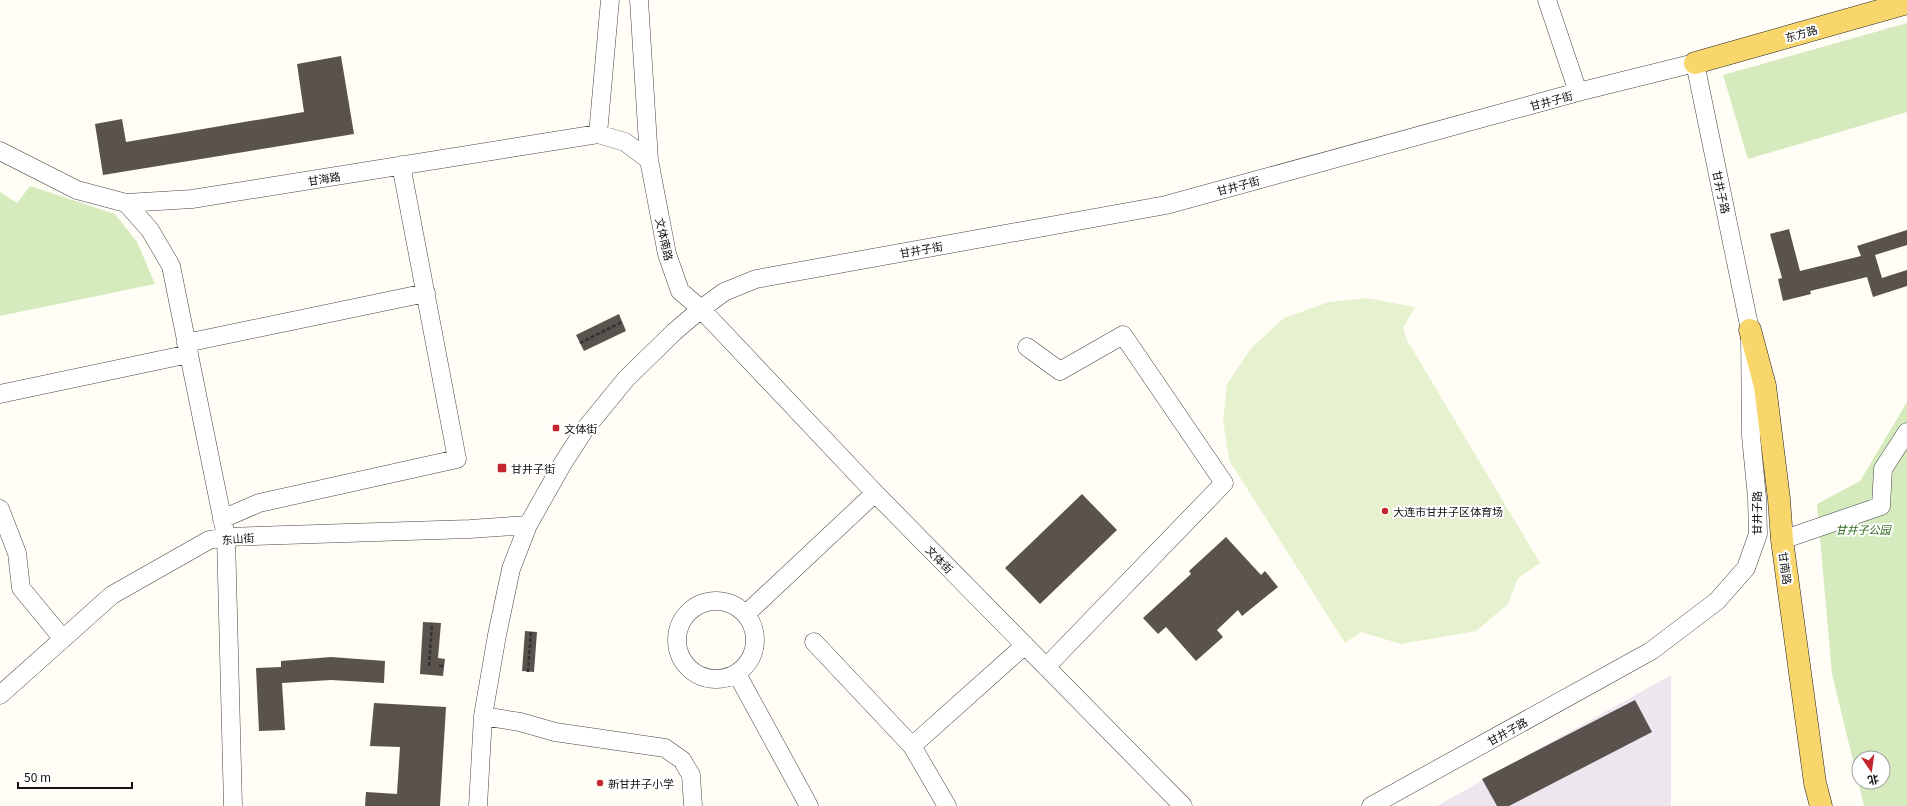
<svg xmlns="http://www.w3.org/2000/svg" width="1907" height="806" font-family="Georgia,'Noto Sans SC',serif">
	<rect width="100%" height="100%" fill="#fffdf5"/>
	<!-- industrial -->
	<path fill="#eee6ef" d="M 1671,675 L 1671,806 L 1437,806 Z"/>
	<!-- green -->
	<path fill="#d5ebbd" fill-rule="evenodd" d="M 1907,23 L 1907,112 L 1748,159 L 1723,75 Z
		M 30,186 L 115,214 L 137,242 L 155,284 L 0,316 L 0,192 L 17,203 Z
		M 1907,402 L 1907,806 L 1864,806 L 1832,674 L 1817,504 L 1860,481 ZM 1859,758 L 1883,758 L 1883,782 L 1859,782 Z"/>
	<!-- pitch -->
	<path fill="#e6f2cf" d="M 1367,298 L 1415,307 L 1403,328 L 1407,340 L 1540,563 L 1518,578 L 1508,604 L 1476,631 L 1401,644 L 1361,632 L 1345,643 L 1229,460 L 1223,420 L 1227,384 L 1251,348 L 1284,318 L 1329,302 Z"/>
	<!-- building -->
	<path fill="#5a524d" d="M 341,56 L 354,134 L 103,175 L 95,124 L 122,119 L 126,142 L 304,112 L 297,64 Z
		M 1789,229 L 1800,271 L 1861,256 L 1857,246 L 1907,230 L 1907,245 L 1875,255 L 1882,278 L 1907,270 L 1907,286 L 1873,297 L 1867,277 L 1810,291 L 1811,294 L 1783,301 L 1778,279 L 1782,278 L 1770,234 Z
		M 619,314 L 626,331 L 584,351 L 576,335 Z
		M 1082,494 L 1117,530 L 1040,604 L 1005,568 Z
		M 1226,537 L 1261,575 L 1265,571 L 1278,587 L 1242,616 L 1238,610 L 1217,630 L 1223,637 L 1196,661 L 1166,627 L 1158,634 L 1143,618 L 1191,574 L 1189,571 Z
		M 423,622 L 441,623 L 438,658 L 445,659 L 443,676 L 420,674 Z
		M 525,631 L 537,632 L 534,672 L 522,671 Z
		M 331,657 L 385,661 L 384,683 L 331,680 L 282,683 L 285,730 L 259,731 L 256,668 L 281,667 L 281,661 Z
		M 1635,700 L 1652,732 L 1509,806 L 1497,806 L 1482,779 Z
		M 374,703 L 446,707 L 440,806 L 365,806 L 366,792 L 397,794 L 400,747 L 370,746 Z"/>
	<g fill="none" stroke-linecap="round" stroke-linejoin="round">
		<!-- minor casing -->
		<g stroke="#444" stroke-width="19">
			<path id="minor" d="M 639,0 L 649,160 L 667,254 L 680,291 L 701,309 L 875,493 L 1183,806
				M 1547,0 L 1578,92
				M 598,134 L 610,0
				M 0,151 L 77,190 L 126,203 L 192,199 L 598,134 L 625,142 L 649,160
				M 126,203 L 150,230 L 171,266 L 226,537 L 233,806
				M 186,343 L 426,293
				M 1027,347 L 1060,371 L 1123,335 L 1224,483 L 1046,667
				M 0,394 L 189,354
				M 0,509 L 17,553 L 21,588 L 63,639
				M 222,519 L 259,503 L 457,459 L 401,165
				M 1782,540 L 1881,506 L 1883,469 L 1907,432
				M677 640a39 39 0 1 1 78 0a39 39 0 1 1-78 0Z
				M 746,614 L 875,493
				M 814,642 L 912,746 L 947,806
				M 737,674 L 809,806
				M 0,695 L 112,595 L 209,540 L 226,537 L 470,529 L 528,525
				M 483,716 L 520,722 L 555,732 L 665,748 L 682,760 L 691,775 L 693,806
				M 912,746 L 1025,645
				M 478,806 L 483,716 L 497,635 L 511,569 L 528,525 L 563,463 L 585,429 L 626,379 L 674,332 L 701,309 L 724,292 L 756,279 L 1166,205 L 1578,92 L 1695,63 L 1750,330 L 1751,436 L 1757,498 L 1758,534 L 1746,568 L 1717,601 L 1651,651 L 1371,806"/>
		</g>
		<!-- major casing -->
		<g stroke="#222" stroke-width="23">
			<path id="major" d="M 1695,63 L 1907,3
				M 1750,330 L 1765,386 L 1779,499 L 1782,540 L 1815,783 L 1821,806"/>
		</g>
		<!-- path -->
		<path stroke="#333" stroke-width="2.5" stroke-dasharray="4 2" stroke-linecap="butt" d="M 580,343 L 622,322
			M 429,666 L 432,623
			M 439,666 L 444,666
			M 528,672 L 531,631"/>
		<!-- minor -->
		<use href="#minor" stroke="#fff" stroke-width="18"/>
		<!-- major -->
		<use href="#major" stroke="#f9d66b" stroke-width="22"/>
	</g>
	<!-- markers -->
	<g fill="#c4262e" stroke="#fff" stroke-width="1.5">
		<rect x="552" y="424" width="8" height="8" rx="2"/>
		<rect x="497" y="463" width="10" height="10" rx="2"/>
		<circle cx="1385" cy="511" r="4"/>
		<circle cx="600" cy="783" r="4"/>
	</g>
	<g text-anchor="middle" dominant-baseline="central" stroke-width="4" stroke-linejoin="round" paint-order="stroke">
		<!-- street labels -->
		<g font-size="11" fill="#111" stroke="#fff">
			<text transform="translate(1801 33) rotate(-16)">东方路</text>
			<text transform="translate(1551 100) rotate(-15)">甘井子街</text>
			<text transform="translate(324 178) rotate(-9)">甘海路</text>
			<text transform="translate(1238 185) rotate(-15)">甘井子街</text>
			<text transform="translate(1722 192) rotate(78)">甘井子路</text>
			<text transform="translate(665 239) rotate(77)">文体南路</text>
			<text transform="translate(921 249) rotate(-10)">甘井子街</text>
			<text transform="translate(1756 513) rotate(-90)">甘井子路</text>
			<text transform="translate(238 538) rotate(-4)">东山街</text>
			<text transform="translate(940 559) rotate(45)">文体街</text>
			<text transform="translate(1786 568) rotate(82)">甘南路</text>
			<text transform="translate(1507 731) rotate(-29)">甘井子路</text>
		</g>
		<!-- poi labels -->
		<g font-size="11" fill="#111" stroke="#fff" text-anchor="start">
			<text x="564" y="428">文体街</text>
			<text x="511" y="468">甘井子街</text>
			<text x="1393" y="511">大连市甘井子区体育场</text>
			<text x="608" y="783">新甘井子小学</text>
		</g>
		<!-- park labels -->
		<g font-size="11" font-style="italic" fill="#2f6b1f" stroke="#fff">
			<text x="1863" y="529">甘井子公园</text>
		</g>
	</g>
	<!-- north arrow -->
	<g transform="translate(1871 770) rotate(167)"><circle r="19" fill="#ffffff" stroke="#a0a0a0"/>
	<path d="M0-3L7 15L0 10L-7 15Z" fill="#c4262e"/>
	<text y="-6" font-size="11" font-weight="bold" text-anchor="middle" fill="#111111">北</text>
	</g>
	<!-- scale -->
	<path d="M18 782v6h114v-6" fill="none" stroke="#111111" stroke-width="2"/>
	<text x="24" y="782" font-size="12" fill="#111111" stroke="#ffffff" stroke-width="3" paint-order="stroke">50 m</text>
</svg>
